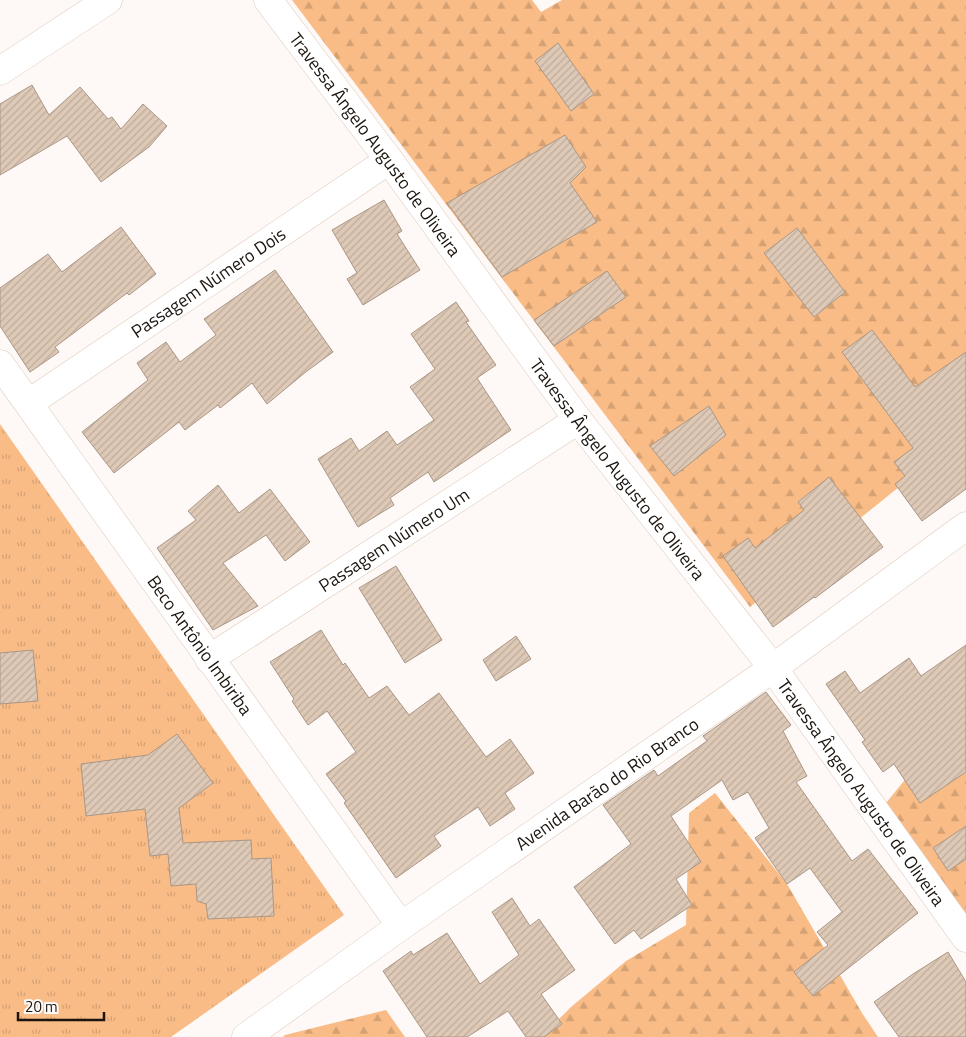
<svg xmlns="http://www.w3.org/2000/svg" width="966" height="1037" font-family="'Titillium Web',sans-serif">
	<defs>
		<pattern id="grass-tufts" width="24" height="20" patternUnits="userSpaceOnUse" patternTransform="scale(1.25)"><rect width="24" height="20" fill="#f9bc87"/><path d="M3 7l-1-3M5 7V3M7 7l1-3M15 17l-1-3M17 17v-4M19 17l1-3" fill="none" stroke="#d5a173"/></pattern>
		<pattern id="forest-firs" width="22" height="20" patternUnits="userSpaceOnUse" patternTransform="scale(1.25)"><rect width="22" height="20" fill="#f9bc87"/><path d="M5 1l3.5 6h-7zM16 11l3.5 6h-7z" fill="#d5a173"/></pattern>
		<pattern id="building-hatch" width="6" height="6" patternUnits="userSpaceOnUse" patternTransform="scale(1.25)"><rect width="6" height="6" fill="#dec9b7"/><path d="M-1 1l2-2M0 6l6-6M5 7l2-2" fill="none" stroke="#beac9c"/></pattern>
	</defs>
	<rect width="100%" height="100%" fill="#fef9f6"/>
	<!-- grass -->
	<path fill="url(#grass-tufts)" d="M 0,424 L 344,915 L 171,1037 L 0,1037 Z"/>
	<!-- forest -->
	<path fill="url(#forest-firs)" d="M 292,0 L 532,0 L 541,12 L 562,0 L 966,0 L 966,433 L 750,607 Z
		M 966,705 L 966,914 L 886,803 Z
		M 715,793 L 787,884 L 862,1013 L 878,1037 L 541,1037 L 571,1007 L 626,961 L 686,925 L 689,813 Z
		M 386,1010 L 405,1037 L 283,1037 L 285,1035 Z"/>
	<!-- building -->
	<path fill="url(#building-hatch)" stroke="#a99685" d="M 558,43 L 594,94 L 571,111 L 535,61 Z
		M 32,85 L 49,115 L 80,87 L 108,119 L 112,117 L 121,129 L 143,104 L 167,126 L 149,147 L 101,182 L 67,136 L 0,175 L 0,104 Z
		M 565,135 L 586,167 L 570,183 L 597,222 L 502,277 L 447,203 Z
		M 384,200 L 402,231 L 397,234 L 420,270 L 363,305 L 347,279 L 357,273 L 332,230 Z
		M 121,227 L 156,274 L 129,295 L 127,293 L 55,347 L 59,352 L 30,372 L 0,326 L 0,288 L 48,254 L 62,272 Z
		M 797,228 L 845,292 L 814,317 L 764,253 Z
		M 275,270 L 333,352 L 307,371 L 267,404 L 252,383 L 220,408 L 218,405 L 185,430 L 179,422 L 114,473 L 82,432 L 148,380 L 137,363 L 166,342 L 180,362 L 216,335 L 204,319 Z
		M 607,271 L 626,297 L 554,346 L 534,320 Z
		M 456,302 L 469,321 L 466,322 L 496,365 L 477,378 L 511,430 L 434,482 L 428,472 L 390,498 L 394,505 L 358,527 L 318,459 L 351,438 L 359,451 L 387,431 L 397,445 L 434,420 L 410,387 L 435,369 L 411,334 Z
		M 872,330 L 915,387 L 966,352 L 966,489 L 922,521 L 895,484 L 905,476 L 894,462 L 913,448 L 842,352 Z
		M 709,406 L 726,435 L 674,476 L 650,446 Z
		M 829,477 L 883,547 L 815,598 L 814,597 L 773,627 L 723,556 L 748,538 L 755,548 L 804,510 L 798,502 Z
		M 218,485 L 239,513 L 270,489 L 310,542 L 285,561 L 266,535 L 223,563 L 258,606 L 213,630 L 157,548 L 196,520 L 188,511 Z
		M 396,566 L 442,640 L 405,663 L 359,588 Z
		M 321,630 L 343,665 L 345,663 L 369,698 L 387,686 L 409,715 L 439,693 L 486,757 L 510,739 L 534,773 L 505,793 L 515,809 L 490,826 L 478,807 L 434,836 L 441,846 L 396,878 L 344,803 L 346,801 L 326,774 L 356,752 L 327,711 L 308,725 L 292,701 L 294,699 L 270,662 Z
		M 516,636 L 531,659 L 496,681 L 483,660 Z
		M 966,645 L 966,772 L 920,803 L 894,764 L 883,772 L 862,742 L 865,740 L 826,684 L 845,671 L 860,693 L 909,658 L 921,676 Z
		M 33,650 L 38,701 L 0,704 L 0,653 Z
		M 766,692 L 791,725 L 783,731 L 807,776 L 796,782 L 852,861 L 868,849 L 918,913 L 813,996 L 794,972 L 828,945 L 817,932 L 842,912 L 810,868 L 787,884 L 755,838 L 769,828 L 748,792 L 733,800 L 722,780 L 671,816 L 701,862 L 676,879 L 692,905 L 641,939 L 634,930 L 615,944 L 574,887 L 631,844 L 603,805 L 654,770 L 658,776 L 707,741 L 703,736 Z
		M 177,734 L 213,783 L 179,808 L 183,843 L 251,840 L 252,859 L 271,858 L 274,916 L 208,919 L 206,904 L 197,901 L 196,884 L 171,886 L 168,854 L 150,856 L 145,809 L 86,816 L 81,764 L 148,755 Z
		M 966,826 L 966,859 L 948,871 L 933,848 Z
		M 512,898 L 530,926 L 539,919 L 575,970 L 541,994 L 562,1024 L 544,1037 L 526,1037 L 508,1011 L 467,1037 L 427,1037 L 383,971 L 411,951 L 413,955 L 447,933 L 480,984 L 519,955 L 492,912 Z
		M 948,952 L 966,982 L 966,1037 L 899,1037 L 874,1002 L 913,974 Z"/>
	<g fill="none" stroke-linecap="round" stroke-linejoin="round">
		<!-- street casing -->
		<g stroke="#dec9b8" stroke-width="29">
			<g id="street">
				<path id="s1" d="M 268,0 L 389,160 L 578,420 L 773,668 L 966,938"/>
				<path id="s2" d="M 0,364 L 401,926"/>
				<path id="s3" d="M 29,403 L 389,160"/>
				<path id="s4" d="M 209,659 L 578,420"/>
				<path id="s5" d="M 246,1037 L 401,926 L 773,668 L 966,526"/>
			</g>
		</g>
		<!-- secondary casing -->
		<g stroke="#dec9b8" stroke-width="29">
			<path id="secondary" d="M 0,71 L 108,0"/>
		</g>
		<!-- street -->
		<use href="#street" stroke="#fff" stroke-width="28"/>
		<!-- secondary -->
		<use href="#secondary" stroke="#fff" stroke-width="28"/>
	</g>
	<g text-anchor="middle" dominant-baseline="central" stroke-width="5" stroke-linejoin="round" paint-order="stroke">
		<!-- street labels -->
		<g font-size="18" fill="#1c150f" stroke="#fef9f6">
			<text stroke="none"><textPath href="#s1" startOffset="180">Travessa Ângelo Augusto de Oliveira</textPath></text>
			<text stroke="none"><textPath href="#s3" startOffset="216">Passagem Número Dois</textPath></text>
			<text stroke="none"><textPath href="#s1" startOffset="585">Travessa Ângelo Augusto de Oliveira</textPath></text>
			<text stroke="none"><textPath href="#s4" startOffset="220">Passagem Número Um</textPath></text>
			<text stroke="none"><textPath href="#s2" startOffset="345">Beco Antônio Imbiriba</textPath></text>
			<text stroke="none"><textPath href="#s5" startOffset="441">Avenida Barão do Rio Branco</textPath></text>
			<text stroke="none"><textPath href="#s1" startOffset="990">Travessa Ângelo Augusto de Oliveira</textPath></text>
		</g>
	</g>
	<!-- scale -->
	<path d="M18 1012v8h86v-8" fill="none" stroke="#1c150f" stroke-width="2.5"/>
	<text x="25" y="1012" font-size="15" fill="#1c150f" stroke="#fef9f6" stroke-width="4" paint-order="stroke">20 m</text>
</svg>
